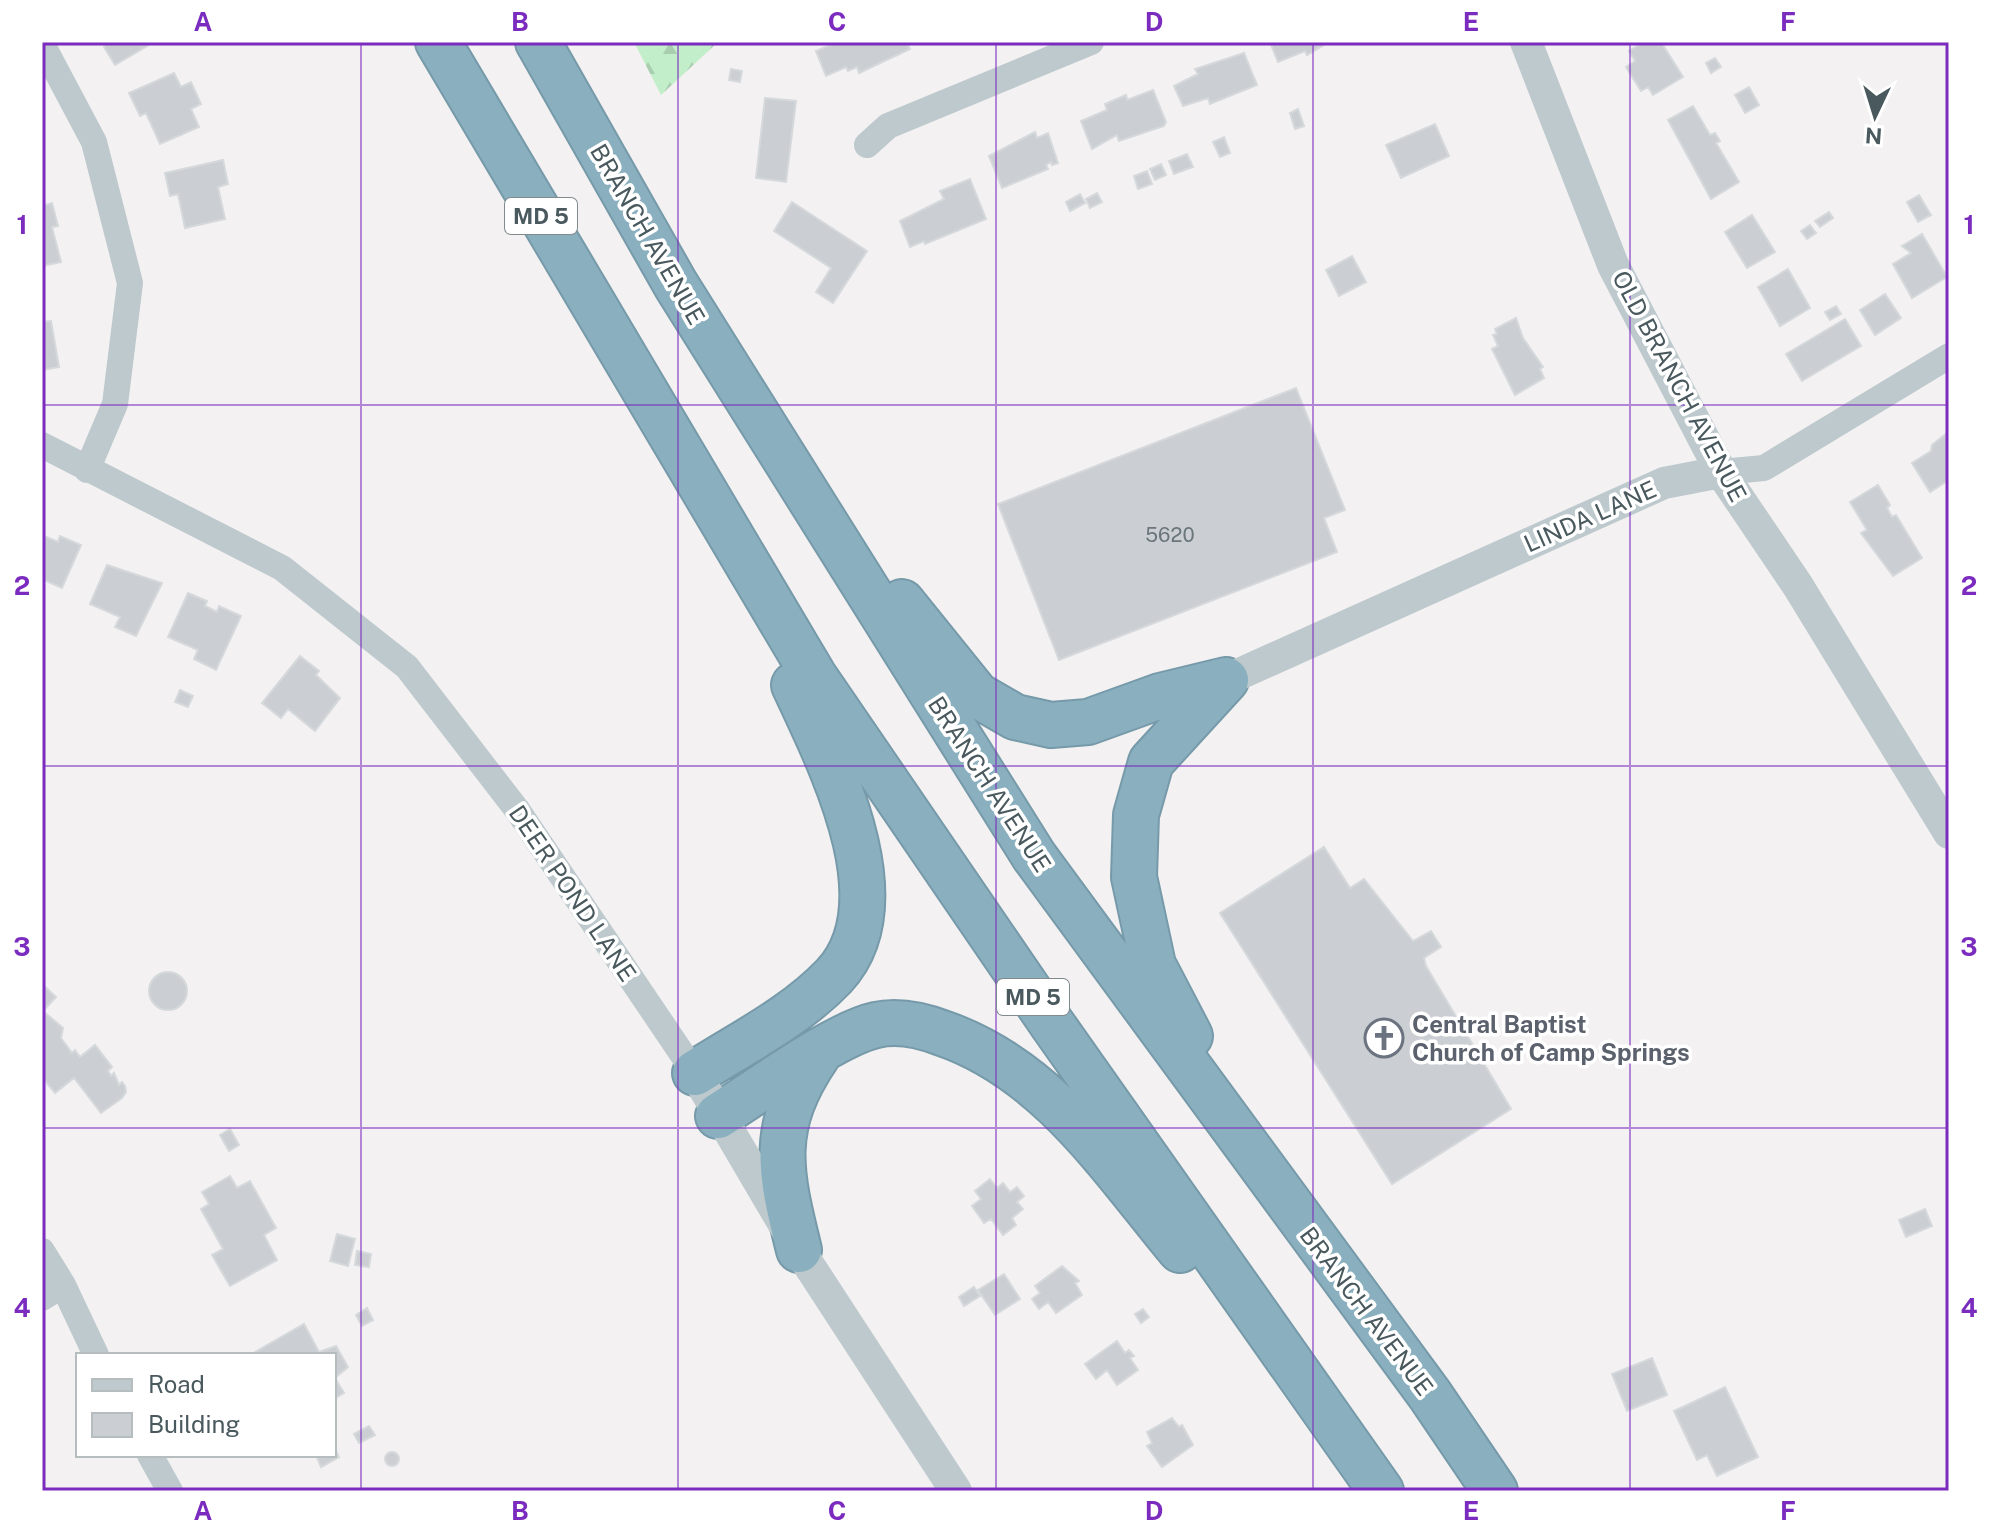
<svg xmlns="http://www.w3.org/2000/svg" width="1991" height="1533" font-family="'Public Sans',sans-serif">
	<defs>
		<pattern id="forest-firs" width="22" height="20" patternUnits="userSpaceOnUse" patternTransform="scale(2)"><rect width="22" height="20" fill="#c2eec9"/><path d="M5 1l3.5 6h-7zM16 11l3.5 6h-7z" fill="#a8ceaf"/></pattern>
	</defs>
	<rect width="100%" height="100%" fill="#f3f1f1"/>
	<!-- forest -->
	<path fill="url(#forest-firs)" d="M 634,42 L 718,42 L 661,95 Z"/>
	<!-- building -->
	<path fill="#cbcfd3" stroke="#d5d9dc" stroke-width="2" d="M 107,42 L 154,42 L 115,65 L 104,47 Z
		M 837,42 L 907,42 L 910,49 L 859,73 L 857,67 L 848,71 L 846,67 L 826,76 L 816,51 Z
		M 1270,42 L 1329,42 L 1307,55 L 1305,51 L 1278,62 Z
		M 1644,42 L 1661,42 L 1683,77 L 1653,95 L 1648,87 L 1641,91 L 1626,67 L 1635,61 L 1629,51 Z
		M 1244,53 L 1257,85 L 1210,104 L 1208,98 L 1183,106 L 1174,86 L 1198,74 L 1195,69 Z
		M 1715,58 L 1721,67 L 1711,73 L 1706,63 Z
		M 731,69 L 742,71 L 740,82 L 729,80 Z
		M 174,73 L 181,87 L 191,82 L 201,104 L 191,109 L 199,127 L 160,144 L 146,113 L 140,116 L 129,93 Z
		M 1749,87 L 1759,105 L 1745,113 L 1735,95 Z
		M 1153,90 L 1166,122 L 1164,126 L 1119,141 L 1117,135 L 1092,149 L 1081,121 L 1107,110 L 1105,104 L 1126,95 L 1127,100 Z
		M 765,98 L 796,101 L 786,182 L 756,178 Z
		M 1693,106 L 1710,135 L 1715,133 L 1720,141 L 1716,143 L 1739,182 L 1711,199 L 1668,120 Z
		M 1298,109 L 1304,126 L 1295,129 L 1290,113 Z
		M 1435,124 L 1449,156 L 1401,178 L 1386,145 Z
		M 1035,132 L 1037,138 L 1048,133 L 1058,163 L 1052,165 L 1051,162 L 1046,165 L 1048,169 L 1002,188 L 989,156 Z
		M 1224,137 L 1230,153 L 1220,157 L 1213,142 Z
		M 1187,154 L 1193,167 L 1174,174 L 1169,161 Z
		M 223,160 L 228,184 L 218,187 L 225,219 L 185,228 L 178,194 L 170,196 L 165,173 Z
		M 1161,164 L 1166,175 L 1155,180 L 1150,169 Z
		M 1147,171 L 1152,184 L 1138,189 L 1134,176 Z
		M 970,179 L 986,219 L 925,244 L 924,241 L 910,247 L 900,221 L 944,199 L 940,191 Z
		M 1097,193 L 1102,202 L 1090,208 L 1086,199 Z
		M 1080,194 L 1085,203 L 1070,211 L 1066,202 Z
		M 1919,195 L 1931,215 L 1918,222 L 1907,202 Z
		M 792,202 L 867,251 L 833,303 L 816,292 L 831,268 L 774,231 Z
		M 52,203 L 58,226 L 52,227 L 61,262 L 42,266 L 42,206 Z
		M 1829,212 L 1833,218 L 1820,227 L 1815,221 Z
		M 1752,215 L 1775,252 L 1747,268 L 1725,232 Z
		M 1810,225 L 1816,233 L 1807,239 L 1801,231 Z
		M 1922,234 L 1947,277 L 1912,298 L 1893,264 L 1911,253 L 1902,246 Z
		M 1352,256 L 1366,282 L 1339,296 L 1326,270 Z
		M 1788,269 L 1810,308 L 1780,326 L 1758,287 Z
		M 1885,294 L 1901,318 L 1875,335 L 1860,310 Z
		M 1836,306 L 1841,314 L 1830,320 L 1825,312 Z
		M 1516,318 L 1523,338 L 1543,367 L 1540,369 L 1544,378 L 1515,395 L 1492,349 L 1498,346 L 1493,335 L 1497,334 L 1495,329 Z
		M 1845,319 L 1861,346 L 1802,381 L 1786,354 Z
		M 51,321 L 59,367 L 42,370 L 42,322 Z
		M 1296,388 L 1345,510 L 1324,518 L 1337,552 L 1059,660 L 998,504 Z
		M 1948,432 L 1949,480 L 1930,492 L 1912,463 L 1931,451 L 1932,445 Z
		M 1878,485 L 1890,505 L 1887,508 L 1892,517 L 1896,515 L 1922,558 L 1893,576 L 1861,533 L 1867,530 L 1850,502 Z
		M 42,535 L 58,542 L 60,536 L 81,545 L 62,588 L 42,579 Z
		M 107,565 L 162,583 L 136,636 L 115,627 L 120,617 L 90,604 Z
		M 188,593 L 207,601 L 205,606 L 217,612 L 219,606 L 241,616 L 216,670 L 194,659 L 198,650 L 168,637 Z
		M 300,656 L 319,671 L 316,675 L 340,698 L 315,731 L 288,709 L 281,718 L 262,703 Z
		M 180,690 L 193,696 L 188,707 L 175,702 Z
		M 1324,847 L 1350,888 L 1364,879 L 1413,941 L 1431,931 L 1441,947 L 1424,958 L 1426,966 L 1511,1109 L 1392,1184 L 1220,913 Z
		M149 991a19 19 0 1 1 38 0a19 19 0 1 1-38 0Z
		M 42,984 L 56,997 L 43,1011 L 63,1028 L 61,1038 L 72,1053 L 75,1050 L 80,1057 L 95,1045 L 112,1067 L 108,1071 L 111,1076 L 114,1073 L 119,1085 L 122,1082 L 125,1086 L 126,1092 L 122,1098 L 101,1113 L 74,1078 L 55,1093 L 42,1077 Z
		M 230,1129 L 239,1145 L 229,1151 L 220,1135 Z
		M 230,1176 L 237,1188 L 250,1181 L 276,1228 L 264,1235 L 277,1260 L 230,1286 L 212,1255 L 223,1249 L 201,1209 L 209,1204 L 202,1192 Z
		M 990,1179 L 997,1188 L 1003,1183 L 1010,1192 L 1017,1187 L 1024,1196 L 1017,1202 L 1023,1209 L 1012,1218 L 1016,1225 L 1003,1235 L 991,1219 L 984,1223 L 972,1206 L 981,1199 L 975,1191 Z
		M 1925,1209 L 1932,1226 L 1906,1237 L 1899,1220 Z
		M 337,1234 L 355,1239 L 348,1266 L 330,1261 Z
		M 357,1251 L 371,1254 L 369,1267 L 355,1265 Z
		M 1062,1266 L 1079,1281 L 1075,1283 L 1082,1295 L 1056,1313 L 1048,1302 L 1039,1309 L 1032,1299 L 1040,1293 L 1035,1286 Z
		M 1004,1274 L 1020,1299 L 995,1315 L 978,1290 Z
		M 974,1287 L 980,1296 L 964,1306 L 959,1297 Z
		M 367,1308 L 373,1320 L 362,1326 L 356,1315 Z
		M 1143,1309 L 1149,1317 L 1141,1323 L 1135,1314 Z
		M 304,1324 L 319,1352 L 336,1346 L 348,1367 L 335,1378 L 344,1393 L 334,1399 L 334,1355 L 250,1355 Z
		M 1117,1341 L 1125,1353 L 1129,1350 L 1134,1356 L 1130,1358 L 1138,1370 L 1117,1385 L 1107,1370 L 1096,1379 L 1085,1364 Z
		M 1652,1358 L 1667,1395 L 1627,1411 L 1612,1374 Z
		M 1725,1387 L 1758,1457 L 1717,1476 L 1707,1455 L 1697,1460 L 1674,1411 Z
		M 1172,1418 L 1179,1427 L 1182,1425 L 1193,1445 L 1162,1467 L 1147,1446 L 1152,1443 L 1147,1432 Z
		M 369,1426 L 375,1435 L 359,1443 L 354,1434 Z
		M 334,1447 L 339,1457 L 321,1467 L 316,1455 L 334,1455 Z
		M385 1459a7 7 0 1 1 14 0a7 7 0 1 1-14 0Z"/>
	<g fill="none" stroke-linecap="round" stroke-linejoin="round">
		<!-- motorway casing -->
		<g stroke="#769aa9" stroke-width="48">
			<path id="motorway" d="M 438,42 L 814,676 L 1052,1024 L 1381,1491
				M 538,42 L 676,285 L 1034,856 L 1430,1395 L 1495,1491
				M 902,602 L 977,695 L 1015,717 L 1051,725 L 1088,722 L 1160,696 L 1226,680
				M 1190,1036 L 1153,965 L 1134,877 L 1136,815 L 1151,762 L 1226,680
				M 695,1073 C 742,1043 795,1017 834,976 C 903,902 829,761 794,685
				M 718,1116 C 757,1092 835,1034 876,1025 C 898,1020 921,1025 942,1033 C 1048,1069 1111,1167 1180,1250
				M 799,1250 C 779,1170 769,1127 818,1055"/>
		</g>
		<!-- minor -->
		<path stroke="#bdc9cd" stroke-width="26" d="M 42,44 L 94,142 L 130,283 L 115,404 L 87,470
			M 867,145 L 888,126 L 1091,42
			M 42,445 L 282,568 L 407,667 L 518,811 L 695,1073
			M 1721,472 L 1764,468 L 1949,356
			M 42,1251 L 63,1285 L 96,1355
			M 42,1298 L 63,1285
			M 150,1455 L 170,1491"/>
		<!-- tertiary -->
		<path stroke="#bdc9cd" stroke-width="32" d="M 1526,42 L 1613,265 L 1721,472 L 1798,586 L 1949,833
			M 1226,680 L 1664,483 L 1721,472
			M 695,1073 L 799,1250 L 956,1491"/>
		<!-- motorway -->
		<use href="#motorway" stroke="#8aafbe" stroke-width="44"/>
	</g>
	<!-- grid -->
	<path fill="none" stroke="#7b2cbf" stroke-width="2" stroke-opacity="0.55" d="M 361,42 L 361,1491M 678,42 L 678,1491M 996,42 L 996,1491M 1313,42 L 1313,1491M 1630,42 L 1630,1491M 42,405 L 1949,405M 42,766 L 1949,766M 42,1128 L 1949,1128"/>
	<!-- icons -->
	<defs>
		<g id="church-ring" transform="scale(2)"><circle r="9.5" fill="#fff" stroke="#6b7280" stroke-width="1.5"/><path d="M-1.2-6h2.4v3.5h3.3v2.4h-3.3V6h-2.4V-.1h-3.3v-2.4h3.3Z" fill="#6b7280"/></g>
	</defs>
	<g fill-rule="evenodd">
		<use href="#church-ring" x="1384" y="1038"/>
	</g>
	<g text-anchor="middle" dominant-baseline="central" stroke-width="7" stroke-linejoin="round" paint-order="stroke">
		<!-- number labels -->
		<g font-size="20" fill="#6a767b">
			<text x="1170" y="535">5620</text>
		</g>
		<!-- shield labels -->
		<g fill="#fff" stroke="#808b8e" stroke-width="2">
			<rect x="505" y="198" width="72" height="36" rx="6"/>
			<rect x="997" y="979" width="72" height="36" rx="6"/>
		</g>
		<g font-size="22" font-weight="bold" fill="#49595e">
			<text x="541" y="216">MD 5</text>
			<text x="1033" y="997">MD 5</text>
		</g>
		<!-- street labels -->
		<g font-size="24" fill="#49595e" stroke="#fff">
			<text transform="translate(648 234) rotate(60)">BRANCH AVENUE</text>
			<text transform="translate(1680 386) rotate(62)">OLD BRANCH AVENUE</text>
			<text transform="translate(1590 516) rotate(-24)">LINDA LANE</text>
			<text transform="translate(990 784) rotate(57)">BRANCH AVENUE</text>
			<text transform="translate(573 893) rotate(56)">DEER POND LANE</text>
			<text transform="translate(1367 1311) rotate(53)">BRANCH AVENUE</text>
		</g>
		<!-- worship labels -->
		<g font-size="24" font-weight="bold" fill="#5b616d" stroke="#fff" text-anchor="start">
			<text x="1412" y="1024">Central Baptist<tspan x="1412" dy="28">Church of Camp Springs</tspan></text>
		</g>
	</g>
	<!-- border -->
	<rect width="1991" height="1533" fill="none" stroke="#ffffff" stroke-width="88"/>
	<!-- legend -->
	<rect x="76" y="1353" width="260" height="104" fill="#ffffff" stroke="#b6bdbf" stroke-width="2"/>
	<rect x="92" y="1379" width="40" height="12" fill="#bdc9cd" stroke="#b6bdbf" stroke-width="2"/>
	<text x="148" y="1393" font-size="24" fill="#49595e">Road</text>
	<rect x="92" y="1413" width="40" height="24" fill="#cbcfd3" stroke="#b6bdbf" stroke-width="2"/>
	<text x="148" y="1433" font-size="24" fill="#49595e">Building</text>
	<!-- north arrow -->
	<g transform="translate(1875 116) rotate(184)" stroke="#ffffff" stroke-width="6" paint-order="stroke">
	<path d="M0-6L14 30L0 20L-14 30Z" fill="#49595e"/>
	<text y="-12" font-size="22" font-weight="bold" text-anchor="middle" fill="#49595e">N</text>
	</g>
	<rect x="44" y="44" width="1903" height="1445" fill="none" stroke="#7b2cbf" stroke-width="3"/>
	<g font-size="26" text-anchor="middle" font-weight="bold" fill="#7b2cbf">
		<text x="203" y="31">A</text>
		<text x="520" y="31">B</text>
		<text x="837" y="31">C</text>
		<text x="1154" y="31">D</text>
		<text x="1471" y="31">E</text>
		<text x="1788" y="31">F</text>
		<text x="22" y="234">1</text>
		<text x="1969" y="234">1</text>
		<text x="22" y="595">2</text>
		<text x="1969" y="595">2</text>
		<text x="22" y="956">3</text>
		<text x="1969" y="956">3</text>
		<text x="22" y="1317">4</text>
		<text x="1969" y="1317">4</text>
		<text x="203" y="1520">A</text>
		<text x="520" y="1520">B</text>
		<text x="837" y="1520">C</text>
		<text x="1154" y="1520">D</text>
		<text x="1471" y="1520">E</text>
		<text x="1788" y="1520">F</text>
	</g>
</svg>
